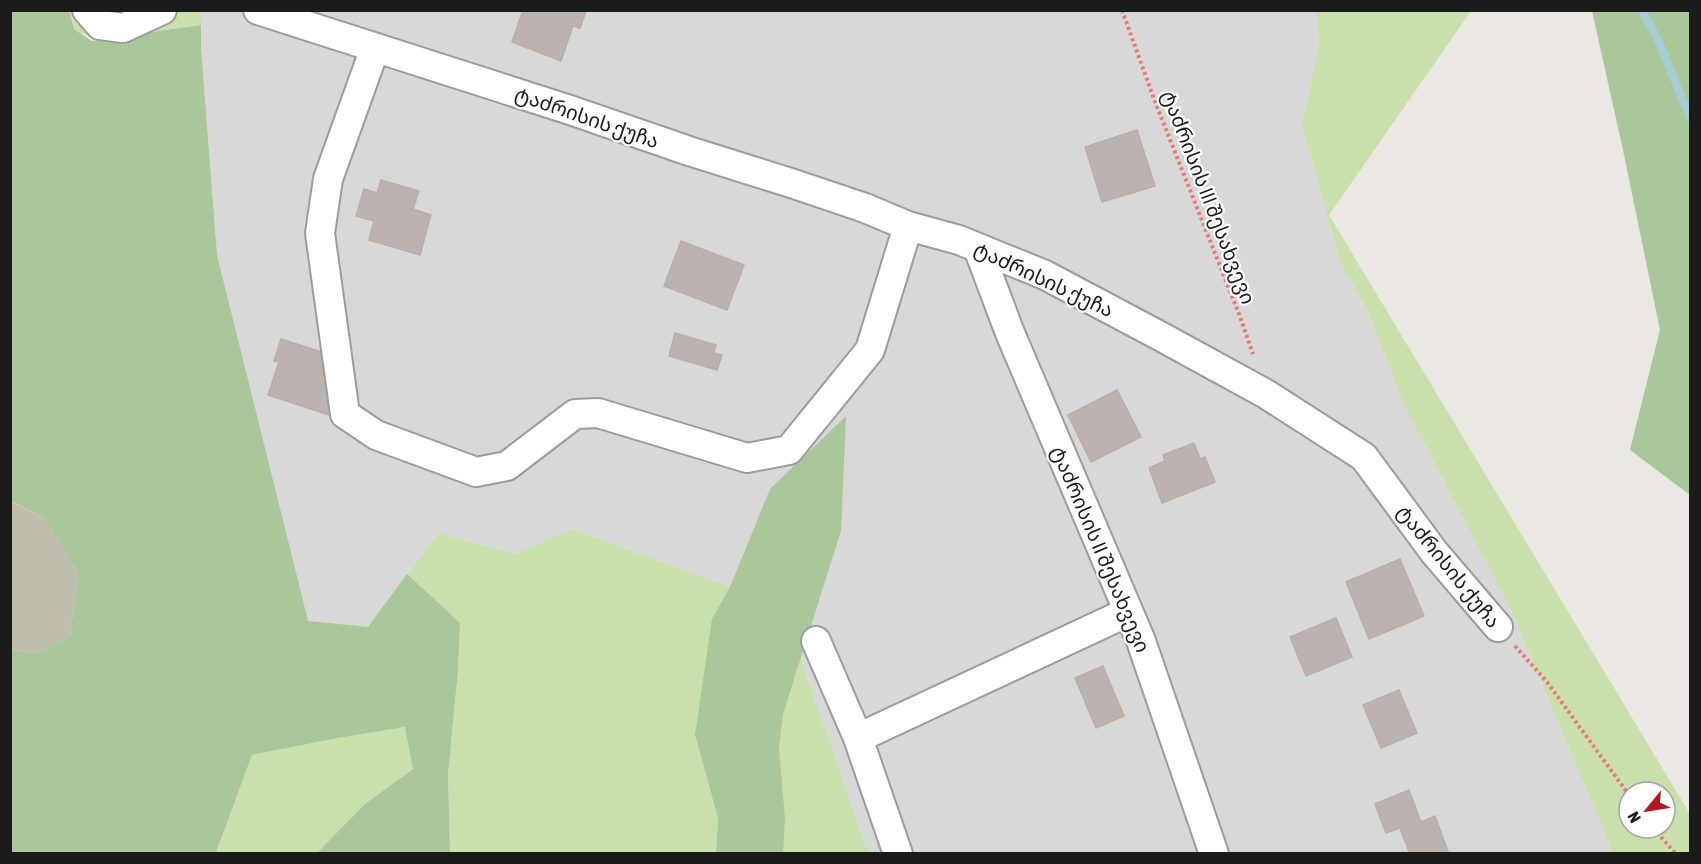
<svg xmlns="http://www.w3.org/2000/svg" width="1701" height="864" font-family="'Asap Condensed','Noto Sans Georgian',sans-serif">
	<rect width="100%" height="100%" fill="#ebe7e2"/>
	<!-- residential -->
	<path fill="#d9d8d8" d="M 201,10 L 1317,11 L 1319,45 L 1302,125 L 1341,264 L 1368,312 L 1403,403 L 1511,610 L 1613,853 L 868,853 L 801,659 L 841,531 L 845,417 L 770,489 L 730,587 L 572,529 L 515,554 L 439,533 L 368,627 L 308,622 L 217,255 L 201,49 Z"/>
	<!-- construction -->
	<path fill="#bebdae" d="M 10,501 L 44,518 L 78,573 L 70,636 L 36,653 L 11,650 Z"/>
	<!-- grass -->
	<path fill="#c9e0ad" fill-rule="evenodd" d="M 25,11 L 201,11 L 201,49 L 217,255 L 308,622 L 368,626 L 439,533 L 515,554 L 572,529 L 730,587 L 770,489 L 846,416 L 841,531 L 801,659 L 868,853 L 767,853 L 695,735 L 718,818 L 716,853 L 450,853 L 448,775 L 458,670 L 459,638 L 300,638 L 109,44 Z
		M 1317,11 L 1471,11 L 1329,215 L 1690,814 L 1690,853 L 1613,853 L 1511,610 L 1403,403 L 1368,312 L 1341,264 L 1302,125 L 1319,45 ZM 1629,792 L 1665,792 L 1665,828 L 1629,828 Z
		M 406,727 L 413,769 L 365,804 L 317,853 L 216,854 L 252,755 L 338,738 Z"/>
	<!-- forest -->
	<path fill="#aac69b" d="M 10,11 L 69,11 L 74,29 L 92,41 L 201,25 L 201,49 L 217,255 L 308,621 L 368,627 L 407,574 L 460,623 L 458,670 L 448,775 L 450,853 L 317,853 L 365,804 L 413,769 L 405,727 L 338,738 L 252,755 L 216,853 L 11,853 L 11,650 L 36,653 L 70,636 L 78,573 L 44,518 L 11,501 Z
		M 1592,11 L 1690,11 L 1690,495 L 1630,450 L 1660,330 L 1623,150 Z
		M 846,416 L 841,531 L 783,714 L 779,748 L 785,819 L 783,853 L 716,853 L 718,818 L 695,735 L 712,619 L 730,587 L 770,489 Z"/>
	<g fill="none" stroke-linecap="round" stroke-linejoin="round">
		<!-- stream -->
		<path stroke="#a7cdd4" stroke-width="8" d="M 1642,10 L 1659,42 L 1690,118"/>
	</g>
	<!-- building -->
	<path fill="#bbb3af" stroke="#bbaea6" stroke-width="1.5" d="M 523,10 L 584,10 L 586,11 L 580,28 L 573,26 L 561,61 L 512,42 Z
		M 1137,130 L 1155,186 L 1102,202 L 1085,147 Z
		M 381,180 L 419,191 L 413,209 L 431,215 L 420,255 L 369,240 L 374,221 L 356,216 L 364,189 L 377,193 Z
		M 681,241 L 744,265 L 727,310 L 664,286 Z
		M 675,333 L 716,345 L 714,353 L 722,355 L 717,370 L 669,356 Z
		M 281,339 L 328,354 L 322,373 L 336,378 L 335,417 L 268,395 L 279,362 L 274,361 Z
		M 1117,390 L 1141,437 L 1091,462 L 1068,415 Z
		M 1194,443 L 1200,459 L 1205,457 L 1215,482 L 1162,503 L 1149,468 L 1165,461 L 1163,455 Z
		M 1400,559 L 1424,616 L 1369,639 L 1346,582 Z
		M 1336,618 L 1352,657 L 1306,676 L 1290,637 Z
		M 1103,666 L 1124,716 L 1096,728 L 1075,678 Z
		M 1399,690 L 1417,733 L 1381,748 L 1363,705 Z
		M 1409,790 L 1421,822 L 1435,816 L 1449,854 L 1410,854 L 1400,828 L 1386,833 L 1375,804 Z"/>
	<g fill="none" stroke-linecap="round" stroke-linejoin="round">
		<!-- street casing -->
		<g stroke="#9c9c9c" stroke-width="32">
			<path id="street" d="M 87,10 L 100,25 L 123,28 L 162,10
				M 258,10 L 570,110 L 689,151 L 794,184 L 865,208 L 908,226 L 959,240 L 1045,275 L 1160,336 L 1266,394 L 1364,457 L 1434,552 L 1498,627
				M 375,48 L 328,179 L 320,233 L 345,414 L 376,435 L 476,472 L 507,466 L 575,414 L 598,413 L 747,458 L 789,450 L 870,350 L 908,226
				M 978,248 L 1010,333 L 1141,641 L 1214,854
				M 816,641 L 858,738 L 898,854
				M 858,738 L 1128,612"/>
		</g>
		<!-- path -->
		<path stroke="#e87b76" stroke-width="4" stroke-dasharray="3 3" stroke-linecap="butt" d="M 1122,10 L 1154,99 L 1239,314 L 1253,354
			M 1515,646 L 1547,682 L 1629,795
			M 1653,828 L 1676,854"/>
		<!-- street -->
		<use href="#street" stroke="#fff" stroke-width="28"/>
	</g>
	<g text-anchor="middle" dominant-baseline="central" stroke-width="4.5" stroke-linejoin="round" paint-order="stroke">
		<!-- street labels -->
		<g font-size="20" fill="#1b1b1b" stroke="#fff">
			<text transform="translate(587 117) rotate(19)">ტაძრისის ქუჩა</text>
			<text transform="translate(1209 197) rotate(69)">ტაძრისის III შესახვევი</text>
			<text transform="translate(1044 279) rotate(25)">ტაძრისის ქუჩა</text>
			<text transform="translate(1101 549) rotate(67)">ტაძრისის II შესახვევი</text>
			<text transform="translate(1449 566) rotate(51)">ტაძრისის ქუჩა</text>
		</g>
	</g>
	<!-- border -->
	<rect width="1701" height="864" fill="none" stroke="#1b1b1b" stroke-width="24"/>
	<!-- north arrow -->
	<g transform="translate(1647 810) rotate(240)"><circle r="28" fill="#ffffff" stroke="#a4a4a4" stroke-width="1.5"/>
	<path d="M0-4.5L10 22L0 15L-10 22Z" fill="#ae1821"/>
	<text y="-9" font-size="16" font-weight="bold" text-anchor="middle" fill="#1b1b1b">N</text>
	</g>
</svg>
